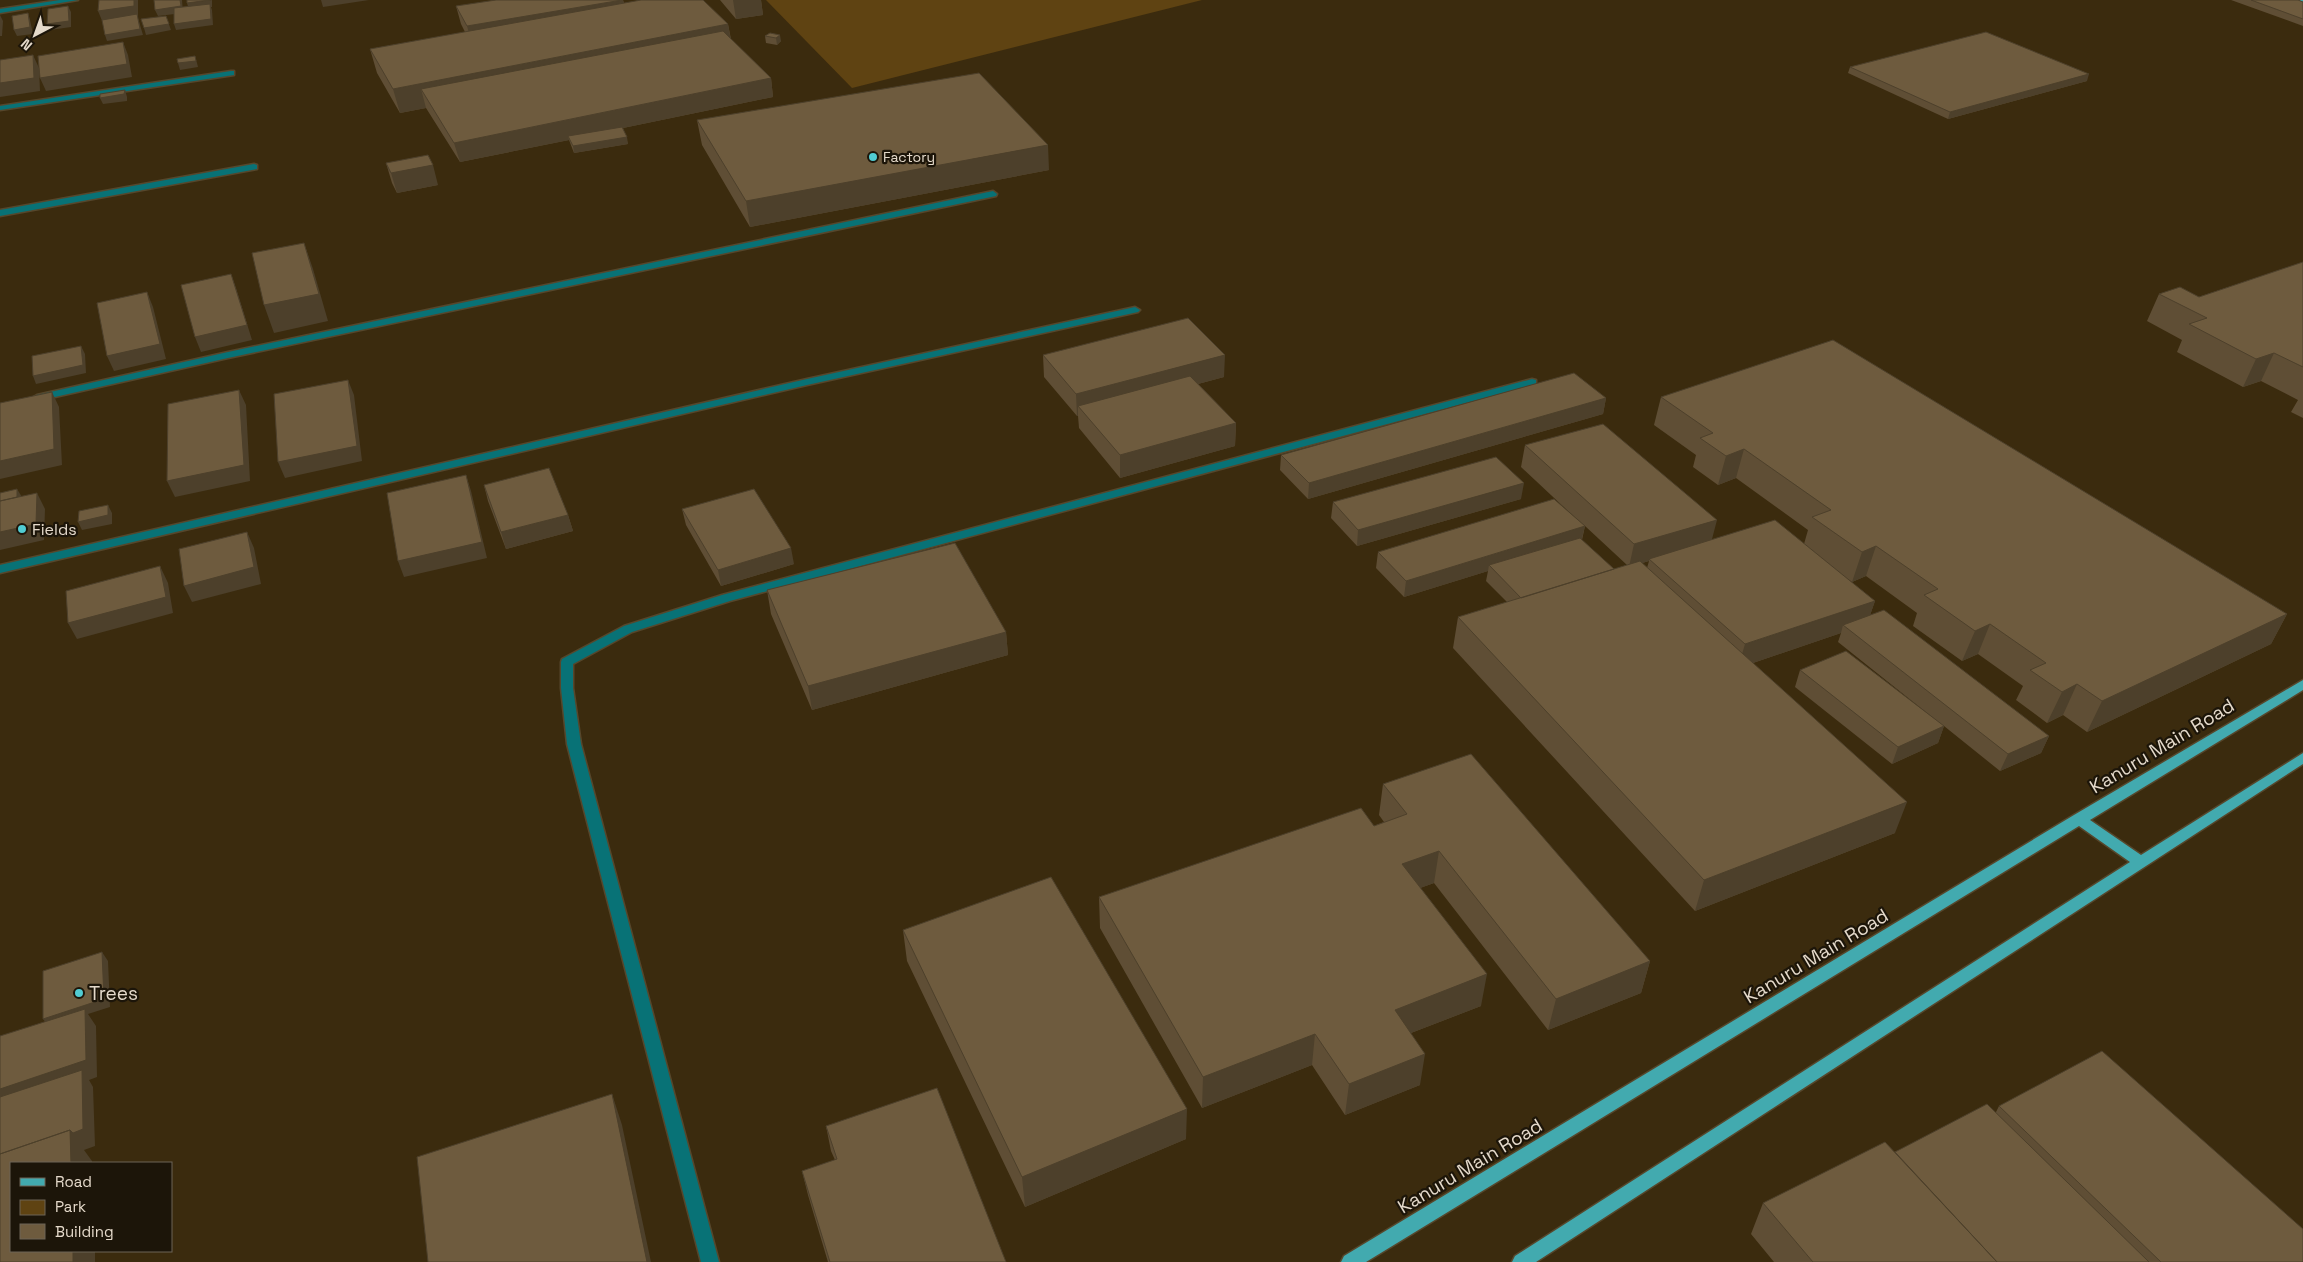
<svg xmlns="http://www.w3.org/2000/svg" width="2303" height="1262" font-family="'Space Grotesk',sans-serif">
	<rect width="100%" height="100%" fill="#3b2b0e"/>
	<!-- green -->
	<path fill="#5f4312" d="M 766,0 L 1202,0 L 852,88 Z"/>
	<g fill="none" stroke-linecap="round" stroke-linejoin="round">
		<!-- minor casing -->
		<g stroke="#56472c" stroke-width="3">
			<path id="minor" d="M 60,0 L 78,0 L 0,13 L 0,9 Z
				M 231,71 L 234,71 L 234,75 L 0,110 L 0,106 Z
				M 254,164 L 257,165 L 257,169 L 0,216 L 0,210 Z
				M 993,191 L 997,194 L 996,196 L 228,358 L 37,401 L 32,398 L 37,395 L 228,352 Z
				M 1135,307 L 1140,310 L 1138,312 L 807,385 L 0,573 L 0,565 L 807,379 Z
				M 1532,379 L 1536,380 L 1536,384 L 730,601 L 632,632 L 573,664 L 573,688 L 581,744 L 719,1262 L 701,1262 L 567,744 L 561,688 L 561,662 L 562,659 L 624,626 L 722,595 Z"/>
		</g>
		<!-- major casing -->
		<g stroke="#56472c" stroke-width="3">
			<path id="major" d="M 2296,0 L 2303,0 L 2303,3 Z
				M 2303,680 L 2303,690 L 2090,820 L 2141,855 L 2303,753 L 2303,764 L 1536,1262 L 1512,1262 L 1515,1256 L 2130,862 L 2079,826 L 1366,1262 L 1341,1262 L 1344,1256 L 2074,815 Z"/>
		</g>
		<!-- minor -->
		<use href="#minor" fill="#087276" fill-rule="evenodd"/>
		<!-- major -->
		<use href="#major" fill="#42aaaf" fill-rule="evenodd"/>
	</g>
	<!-- wall -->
	<path fill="#5f4e35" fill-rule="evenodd" d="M 623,0 L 624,3 L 728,24 L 731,39 L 771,78 L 773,97 L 623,128 L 628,144 L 574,153 L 569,140 L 460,162 L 426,108 L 400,113 L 377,73 L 370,49 L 465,32 L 461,24 L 456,6 Z
		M 720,0 L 761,0 L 763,15 L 736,19 Z
		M 2231,0 L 2298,0 L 2303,2 L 2303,26 Z
		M 770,33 L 781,41 L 777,45 L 766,43 L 765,36 Z
		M 1850,67 L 2087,81 L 1948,119 L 1848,73 Z
		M 697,120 L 1049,170 L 750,227 L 702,145 Z
		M 386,163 L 438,185 L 397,193 L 392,183 Z
		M 2303,262 L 2303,418 L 2291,412 L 2298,400 L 2261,381 L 2243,387 L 2177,352 L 2182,340 L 2147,321 L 2159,294 L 2199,297 Z
		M 1043,355 L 1224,377 L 1198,384 L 1236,423 L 1235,446 L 1120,478 L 1079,428 L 1078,416 L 1077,416 L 1044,377 Z
		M 1661,397 L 2287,614 L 2271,644 L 2087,732 L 2063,715 L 2047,723 L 2016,700 L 2023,686 L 1978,654 L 1962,661 L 1913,626 L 1917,613 L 1866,576 L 1852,582 L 1846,578 L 1875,601 L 1870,615 L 2049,736 L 2041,753 L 2000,771 L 1944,726 L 1938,743 L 1892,764 L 1795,687 L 1800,670 L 1937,721 L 1838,642 L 1841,633 L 1753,663 L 1895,833 L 1695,911 L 1453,648 L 1458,617 L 1507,602 L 1486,581 L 1488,571 L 1404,597 L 1376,568 L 1378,552 L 1583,525 L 1521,467 L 1525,445 L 1711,540 L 1804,544 L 1808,530 L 1736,478 L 1718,485 L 1693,467 L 1696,455 L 1654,425 ZM 1585,526 L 1627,565 L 1614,569 L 1582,540 ZM 1649,561 L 1647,568 L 1642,563 Z
		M 1606,398 L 1603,414 L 1308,499 L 1280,470 L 1281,455 Z
		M 484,485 L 568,515 L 573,531 L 506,549 L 488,501 Z
		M 1521,499 L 1357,546 L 1331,518 L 1333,502 Z
		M 682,509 L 794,564 L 721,586 L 686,525 Z
		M 767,590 L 1006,632 L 1008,655 L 812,710 L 771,614 Z
		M 1383,784 L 1650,961 L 1641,993 L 1548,1030 L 1434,883 L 1420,888 L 1481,1006 L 1411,1033 L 1420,1085 L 1345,1115 L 1312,1065 L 1202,1108 L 1100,928 L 1099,897 L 1374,826 L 1384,822 L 1379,815 Z
		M 903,930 L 1186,1139 L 1025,1207 L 907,961 Z
		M 1999,1106 L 2303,1262 L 1774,1262 L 1751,1234 L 1763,1203 L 1996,1112 Z
		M 826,1126 L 1006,1262 L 828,1262 L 808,1195 L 802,1171 L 835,1160 L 831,1151 Z"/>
	<!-- shaded-wall -->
	<path fill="#4d402b" d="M 134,0 L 138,0 L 138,18 L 143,35 L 107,41 L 105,35 L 103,23 L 98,11 Z
		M 180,0 L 182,0 L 183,13 L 158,16 L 155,10 Z
		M 212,0 L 212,7 L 211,7 L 212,10 L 213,25 L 176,30 L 174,24 L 189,10 L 187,3 Z
		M 321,0 L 369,0 L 323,7 Z
		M 623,0 L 627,17 L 472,44 L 467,26 Z
		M 733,0 L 761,0 L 763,15 L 736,19 Z
		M 68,6 L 71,12 L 71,27 L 50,30 L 47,24 Z
		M 28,13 L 30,20 L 33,34 L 17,36 L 14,30 Z
		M 0,15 L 3,21 L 2,36 L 0,36 Z
		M 166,16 L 171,30 L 146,35 L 144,28 Z
		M 728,24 L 732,47 L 421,89 L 426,108 L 400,113 L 393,89 Z
		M 780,35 L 781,41 L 777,45 L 776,38 Z
		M 123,42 L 128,55 L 132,77 L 46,91 L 40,78 Z
		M 33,55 L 39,68 L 40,91 L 0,97 L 0,83 Z
		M 195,56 L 197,63 L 198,67 L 180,70 L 178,63 Z
		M 2089,74 L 2087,81 L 1948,119 L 1950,112 Z
		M 771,78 L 773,97 L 570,139 L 568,136 L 569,140 L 460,162 L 454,143 Z
		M 125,90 L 127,97 L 127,101 L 103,104 L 100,98 Z
		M 627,137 L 628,144 L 574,153 L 573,146 Z
		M 1048,145 L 1049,170 L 750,227 L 746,201 Z
		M 433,165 L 438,185 L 397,193 L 391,173 Z
		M 304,243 L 313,269 L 328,321 L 274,333 L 264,305 Z
		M 231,274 L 236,288 L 252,340 L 201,352 L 195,337 Z
		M 147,292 L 153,307 L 166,359 L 114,371 L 107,356 Z
		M 81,346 L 85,354 L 86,373 L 36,384 L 33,376 Z
		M 2274,353 L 2261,381 L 2243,387 L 2256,359 Z
		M 1225,355 L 1224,377 L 1085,414 L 1078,406 L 1078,416 L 1077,416 L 1076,394 Z
		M 348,380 L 354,395 L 362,461 L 285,478 L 278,462 Z
		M 239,390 L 246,405 L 250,481 L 175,497 L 167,481 Z
		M 52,392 L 59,407 L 62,465 L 0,479 L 0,461 Z
		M 1606,398 L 1603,414 L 1308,499 L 1309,483 Z
		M 1236,423 L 1235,446 L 1120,478 L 1120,455 Z
		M 1744,449 L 1736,478 L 1718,485 L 1726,456 Z
		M 466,475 L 471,491 L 487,558 L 404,577 L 398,561 Z
		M 1524,483 L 1521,499 L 1357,546 L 1358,530 Z
		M 17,489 L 22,497 L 17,500 Z
		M 37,493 L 45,509 L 44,540 L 0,550 L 0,532 Z
		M 108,505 L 112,513 L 112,524 L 82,530 L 78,522 Z
		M 568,515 L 573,531 L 506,549 L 501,532 Z
		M 1717,520 L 1711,543 L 1649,559 L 1649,561 L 1629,567 L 1634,544 Z
		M 1585,526 L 1581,542 L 1489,565 L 1488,571 L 1404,597 L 1406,581 Z
		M 247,532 L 254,548 L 261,584 L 192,602 L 184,586 Z
		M 1876,546 L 1866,576 L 1852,582 L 1862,552 Z
		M 791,548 L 794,564 L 721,586 L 718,570 Z
		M 160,566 L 168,583 L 173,613 L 77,639 L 68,623 Z
		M 1875,601 L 1867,624 L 1843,625 L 1841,633 L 1738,668 L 1745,644 Z
		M 2287,614 L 2271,644 L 2087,732 L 2102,701 Z
		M 1990,624 L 1978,654 L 1962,661 L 1975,631 Z
		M 1006,632 L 1008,655 L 812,710 L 808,686 Z
		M 2077,684 L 2063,715 L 2047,723 L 2062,692 Z
		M 1944,726 L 1938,743 L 1892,764 L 1898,747 Z
		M 2049,736 L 2041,753 L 2000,771 L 2008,754 Z
		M 1907,802 L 1895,833 L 1695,911 L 1704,880 Z
		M 1439,851 L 1434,883 L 1398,896 L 1402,864 Z
		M 102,952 L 108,961 L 110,1007 L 88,1014 L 96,1026 L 97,1077 L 89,1080 L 93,1087 L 95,1146 L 84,1150 L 92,1161 L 92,1163 L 71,1163 L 70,1130 L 83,1129 L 0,1110 L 0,1089 L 49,1027 L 43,1019 Z
		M 1650,961 L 1641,993 L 1548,1030 L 1556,999 Z
		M 1487,974 L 1481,1006 L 1390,1041 L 1395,1010 Z
		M 1315,1034 L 1312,1065 L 1202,1108 L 1203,1077 Z
		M 1425,1054 L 1420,1085 L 1345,1115 L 1349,1084 Z
		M 612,1094 L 622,1125 L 651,1262 L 647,1262 Z
		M 1187,1109 L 1186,1139 L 1025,1207 L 1022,1177 Z
		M 73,1251 L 95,1251 L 95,1262 L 73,1262 Z"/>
	<!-- building -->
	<path fill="#6e5b3e" stroke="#4d402b" d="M 99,0 L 134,0 L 134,6 L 98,11 Z
		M 154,0 L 180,0 L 181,6 L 155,10 Z
		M 187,0 L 210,0 L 187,3 Z
		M 496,0 L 622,0 L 467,26 L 456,6 Z
		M 641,0 L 703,0 L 728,24 L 393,89 L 370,49 Z
		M 2251,0 L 2298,0 L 2303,2 L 2303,19 Z
		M 210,4 L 211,19 L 174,24 L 174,8 Z
		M 68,6 L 69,21 L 47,24 L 48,9 Z
		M 28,13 L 30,27 L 14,30 L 12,16 Z
		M 137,14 L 140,29 L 105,35 L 102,20 Z
		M 166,16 L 169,24 L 144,28 L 141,19 Z
		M 723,31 L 771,78 L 454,143 L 421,89 Z
		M 1986,32 L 2089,74 L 1950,112 L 1850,67 Z
		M 770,33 L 780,35 L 776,38 L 765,36 Z
		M 123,42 L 127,64 L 40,78 L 38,56 Z
		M 33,55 L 34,78 L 0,83 L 0,60 Z
		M 195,56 L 196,61 L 178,63 L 177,59 Z
		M 979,73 L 1048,145 L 746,201 L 697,120 Z
		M 125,90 L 124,94 L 100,98 L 100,94 Z
		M 622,127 L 627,137 L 573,146 L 568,136 Z
		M 428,155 L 433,165 L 391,173 L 386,163 Z
		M 304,243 L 319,294 L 264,305 L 252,253 Z
		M 2303,262 L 2303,367 L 2274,353 L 2256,359 L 2189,324 L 2207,318 L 2159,294 L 2180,287 L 2199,297 Z
		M 231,274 L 247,325 L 195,337 L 181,285 Z
		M 147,292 L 160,344 L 107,356 L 97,303 Z
		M 1188,318 L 1225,355 L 1076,394 L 1043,355 Z
		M 1833,340 L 2287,614 L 2102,701 L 2077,684 L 2062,692 L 2030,670 L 2046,663 L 1990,624 L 1975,631 L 1924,595 L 1938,589 L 1876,546 L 1862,552 L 1812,517 L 1831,510 L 1744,449 L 1726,456 L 1700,438 L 1713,433 L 1661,397 Z
		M 81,346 L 83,365 L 33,376 L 32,356 Z
		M 1574,373 L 1606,398 L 1309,483 L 1281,455 Z
		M 1190,376 L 1236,423 L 1120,455 L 1078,406 Z
		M 348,380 L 357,446 L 278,462 L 274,394 Z
		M 239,390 L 244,465 L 167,481 L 168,404 Z
		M 52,392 L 54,449 L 0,461 L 0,403 Z
		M 1603,424 L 1717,520 L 1634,544 L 1525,445 Z
		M 1496,457 L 1524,483 L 1358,530 L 1333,502 Z
		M 549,468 L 568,515 L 501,532 L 484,485 Z
		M 466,475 L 482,542 L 398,561 L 387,493 Z
		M 17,489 L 17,497 L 0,501 L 0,493 Z
		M 754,489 L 791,548 L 718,570 L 682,509 Z
		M 37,493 L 36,524 L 0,532 L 0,501 Z
		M 1554,499 L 1585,526 L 1406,581 L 1378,552 Z
		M 108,505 L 108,515 L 78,522 L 79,511 Z
		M 1775,520 L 1875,601 L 1745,644 L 1649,559 Z
		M 247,532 L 254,567 L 184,586 L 179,549 Z
		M 1580,538 L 1614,569 L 1521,598 L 1489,565 Z
		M 955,543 L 1006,632 L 808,686 L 767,590 Z
		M 1640,561 L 1907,802 L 1704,880 L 1458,617 Z
		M 160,566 L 166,597 L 68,623 L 66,591 Z
		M 1884,610 L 2049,736 L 2008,754 L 1843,625 Z
		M 1846,651 L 1944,726 L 1898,747 L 1800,670 Z
		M 1471,754 L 1650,961 L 1556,999 L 1439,851 L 1402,864 L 1487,974 L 1395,1010 L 1425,1054 L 1349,1084 L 1315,1034 L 1203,1077 L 1099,897 L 1361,808 L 1374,826 L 1407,814 L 1383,784 Z
		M 1051,877 L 1187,1109 L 1022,1177 L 903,930 Z
		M 102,952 L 104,999 L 43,1019 L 43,971 Z
		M 85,1009 L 86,1060 L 0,1089 L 0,1036 Z
		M 2102,1051 L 2303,1229 L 2303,1262 L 2161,1262 L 1999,1106 Z
		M 82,1070 L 83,1129 L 73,1133 L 70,1130 L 0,1154 L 0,1097 Z
		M 937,1088 L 1006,1262 L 830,1262 L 802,1171 L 837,1159 L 826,1126 Z
		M 612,1094 L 647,1262 L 428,1262 L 417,1157 Z
		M 1987,1104 L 2149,1262 L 1997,1262 L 1895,1152 Z
		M 70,1130 L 71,1163 L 11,1163 L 11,1251 L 73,1251 L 73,1262 L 0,1262 L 0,1154 Z
		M 1885,1142 L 1997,1262 L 1813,1262 L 1763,1203 Z"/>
	<!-- markers -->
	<g fill="#51ccd2" stroke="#1c1509" stroke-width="2">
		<circle cx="873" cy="157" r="5"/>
		<circle cx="22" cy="529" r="5"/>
		<circle cx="79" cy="993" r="5"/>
	</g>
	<g text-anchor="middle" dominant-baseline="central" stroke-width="4.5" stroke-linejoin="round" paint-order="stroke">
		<!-- far-poi labels -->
		<g font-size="14" fill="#e5dacb" stroke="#1c1509" text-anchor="start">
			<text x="883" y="157">Factory</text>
		</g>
		<!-- poi labels -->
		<g font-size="16" fill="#e5dacb" stroke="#1c1509" text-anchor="start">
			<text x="32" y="529">Fields</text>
		</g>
		<!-- near-street labels -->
		<g font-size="19" fill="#e5dacb" stroke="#1c1509">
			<text transform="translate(2162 746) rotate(-31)">Kanuru Main Road</text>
			<text transform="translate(1816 956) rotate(-31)">Kanuru Main Road</text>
			<text transform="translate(1470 1166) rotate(-31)">Kanuru Main Road</text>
		</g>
		<!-- near-poi labels -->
		<g font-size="19" fill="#e5dacb" stroke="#1c1509" text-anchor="start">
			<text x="89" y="993">Trees</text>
		</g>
	</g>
	<!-- legend -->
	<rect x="10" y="1162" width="162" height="90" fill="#1c1509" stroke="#6c6457"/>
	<rect x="20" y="1178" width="25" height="8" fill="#42aaaf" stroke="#6c6457"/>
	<text x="55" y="1187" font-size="15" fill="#e5dacb">Road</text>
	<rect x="20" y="1200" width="25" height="15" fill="#5f4312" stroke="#6c6457"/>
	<text x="55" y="1212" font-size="15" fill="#e5dacb">Park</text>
	<rect x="20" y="1224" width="25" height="15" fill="#6e5b3e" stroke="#6c6457"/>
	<text x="55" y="1237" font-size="15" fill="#e5dacb">Building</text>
	<!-- north arrow -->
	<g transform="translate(35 35) rotate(221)" stroke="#1c1509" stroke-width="4" paint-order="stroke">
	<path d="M0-4L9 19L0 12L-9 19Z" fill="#e5dacb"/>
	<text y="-8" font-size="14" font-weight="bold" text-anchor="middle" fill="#e5dacb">N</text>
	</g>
</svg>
